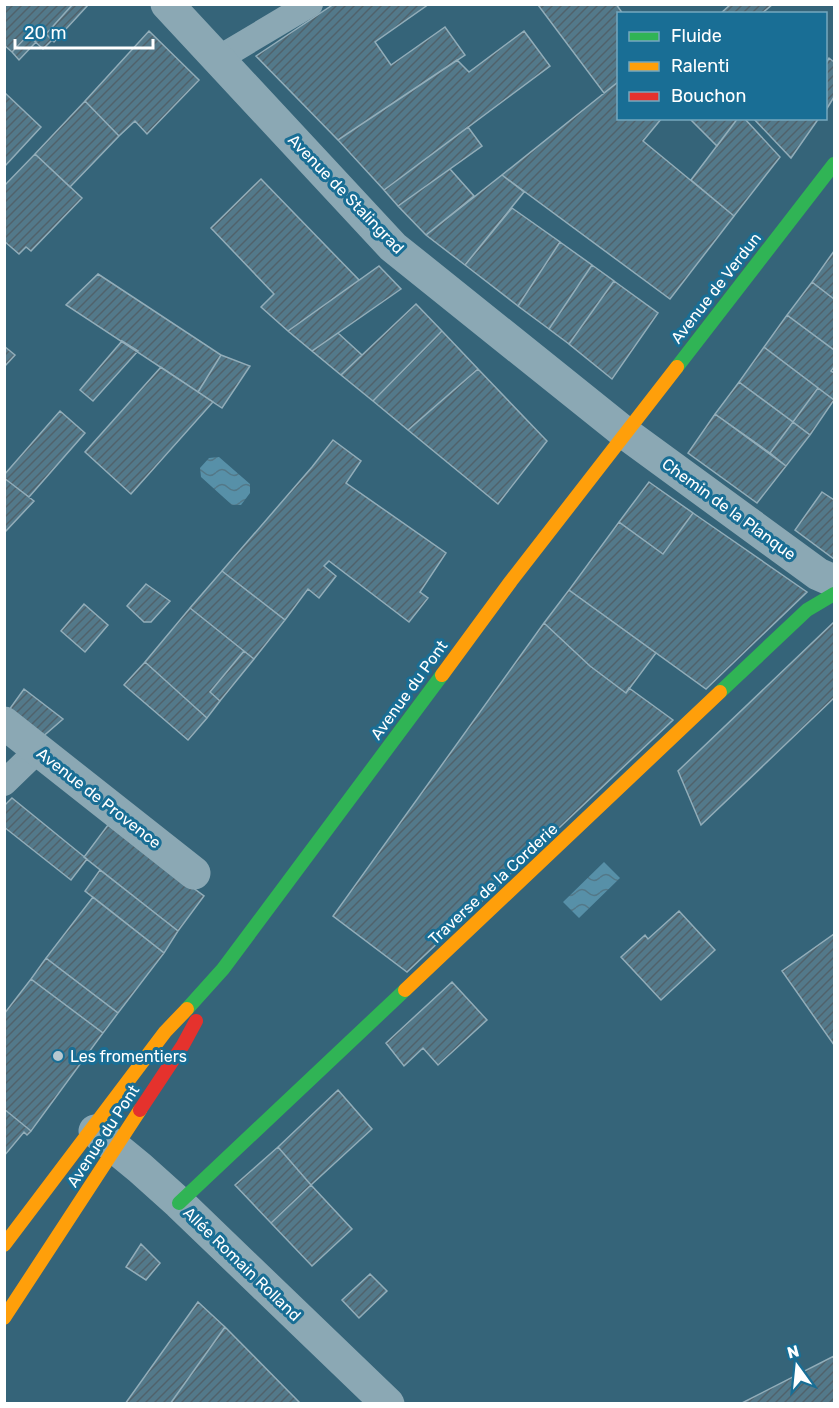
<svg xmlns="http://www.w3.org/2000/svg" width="839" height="1408" font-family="Rubik,sans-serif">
	<defs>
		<pattern id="water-waves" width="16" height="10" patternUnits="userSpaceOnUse" patternTransform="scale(1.5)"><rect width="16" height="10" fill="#5790a8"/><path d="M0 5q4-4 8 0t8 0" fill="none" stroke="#537888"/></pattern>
		<pattern id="building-hatch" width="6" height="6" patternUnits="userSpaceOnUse" patternTransform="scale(1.5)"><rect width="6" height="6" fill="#53798a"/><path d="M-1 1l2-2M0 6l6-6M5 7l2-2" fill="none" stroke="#50626b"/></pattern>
	</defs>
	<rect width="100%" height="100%" fill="#356479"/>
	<!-- water -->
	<path fill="url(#water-waves)" d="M 219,457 L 250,484 L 250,493 L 241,505 L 232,505 L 201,477 L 200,468 L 209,458 Z
		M 604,862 L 620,878 L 579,918 L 563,902 Z"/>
	<!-- building -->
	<path fill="url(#building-hatch)" stroke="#92adb9" stroke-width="1.5" d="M 4,4 L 73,4 L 46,34 L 52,40 L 43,49 L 28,35 L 12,52 L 4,45 Z
		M 73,4 L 89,4 L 54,42 L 46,34 Z
		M 334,4 L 429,4 L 375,42 L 391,65 L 445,27 L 465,55 L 338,140 L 256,56 Z
		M 616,4 L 623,14 L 618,14 L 618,82 L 604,93 L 538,5 Z
		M 731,4 L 773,4 L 761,14 L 720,14 Z
		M 149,31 L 199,80 L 147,134 L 135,121 L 119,136 L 85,101 Z
		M 524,31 L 550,66 L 384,190 L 338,140 L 457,60 L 469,72 Z
		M 28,35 L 36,42 L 19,60 L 12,52 Z
		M 829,58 L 834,62 L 834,97 L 826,110 L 826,63 Z
		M 618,82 L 618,118 L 662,118 L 643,141 L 734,216 L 670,299 L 502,175 Z
		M 4,92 L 41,127 L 4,167 Z
		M 85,101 L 119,136 L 70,187 L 35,154 Z
		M 689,118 L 738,118 L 717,146 Z
		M 738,118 L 744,118 L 780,157 L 734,216 L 691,180 Z
		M 753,118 L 819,118 L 791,158 Z
		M 468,127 L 482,146 L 398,206 L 384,190 Z
		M 35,154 L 82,198 L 31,251 L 26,247 L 19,254 L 4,241 L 4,186 Z
		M 450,169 L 474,196 L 426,235 L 398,206 Z
		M 502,175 L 524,192 L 465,265 L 426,235 Z
		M 261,179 L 359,280 L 288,331 L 261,307 L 274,294 L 211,228 Z
		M 512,208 L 560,242 L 518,306 L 465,265 Z
		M 560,242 L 592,265 L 549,329 L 518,306 Z
		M 834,251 L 834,299 L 812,282 Z
		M 592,265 L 614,281 L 569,344 L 549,329 Z
		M 379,266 L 401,289 L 312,351 L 288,331 Z
		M 98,274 L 221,355 L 198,392 L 66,305 Z
		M 614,281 L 658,313 L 612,379 L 569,344 Z
		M 812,282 L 834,299 L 834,350 L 787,315 Z
		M 416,304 L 442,331 L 373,401 L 341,375 Z
		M 787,315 L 834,350 L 834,367 L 831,371 L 834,373 L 834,400 L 764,347 Z
		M 442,331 L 478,369 L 408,430 L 373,401 Z
		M 338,333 L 362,355 L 341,375 L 312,351 Z
		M 122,341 L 138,351 L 93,401 L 80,390 Z
		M 4,346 L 15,355 L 4,367 Z
		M 764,347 L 818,388 L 793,422 L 739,382 Z
		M 221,355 L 250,366 L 222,408 L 198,392 Z
		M 161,367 L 213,402 L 131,494 L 85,452 Z
		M 478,369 L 547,441 L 498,504 L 408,430 Z
		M 739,382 L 793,422 L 770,453 L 715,414 Z
		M 818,388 L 834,400 L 810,435 L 793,422 Z
		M 60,411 L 85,433 L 29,497 L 4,478 L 4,475 Z
		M 715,414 L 786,466 L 757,503 L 688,453 Z
		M 793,422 L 810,435 L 786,466 L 770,453 Z
		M 333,440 L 361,461 L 346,483 L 446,553 L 420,592 L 428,598 L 409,622 L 329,561 L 324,566 L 336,576 L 319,598 L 308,589 L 285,620 L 222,571 L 312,467 Z
		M 4,478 L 34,501 L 4,533 Z
		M 649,482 L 693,513 L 663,554 L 619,522 Z
		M 822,492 L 834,500 L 834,559 L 795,530 Z
		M 693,513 L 807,592 L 706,689 L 569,590 L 619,522 L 663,554 Z
		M 222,571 L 285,620 L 254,659 L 190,608 Z
		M 146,584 L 170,601 L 151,622 L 144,622 L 127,606 Z
		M 569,590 L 656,653 L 626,693 L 590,666 L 544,623 Z
		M 84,604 L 108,625 L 85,652 L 61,631 Z
		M 190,608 L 244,651 L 210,692 L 220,701 L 207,718 L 145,662 Z
		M 834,622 L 834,698 L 701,825 L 678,771 Z
		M 544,623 L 590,666 L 626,693 L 629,688 L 673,720 L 407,972 L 333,916 Z
		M 244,651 L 254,659 L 220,701 L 210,692 Z
		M 145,662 L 207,718 L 188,740 L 124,685 Z
		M 24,689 L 63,719 L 40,739 L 6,714 Z
		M 12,798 L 87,859 L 71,880 L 4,827 L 4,806 Z
		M 108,825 L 204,896 L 178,931 L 84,857 Z
		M 100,870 L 178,931 L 164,953 L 85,891 Z
		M 93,897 L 164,953 L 118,1013 L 46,958 Z
		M 679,911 L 715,950 L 661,1000 L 621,957 L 645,935 L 648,939 Z
		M 834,934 L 834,1045 L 782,971 Z
		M 46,958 L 118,1013 L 103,1033 L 31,979 Z
		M 31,979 L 103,1033 L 31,1131 L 4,1109 L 4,1014 Z
		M 452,982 L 487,1020 L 438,1065 L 423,1048 L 404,1066 L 386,1043 Z
		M 338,1090 L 372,1129 L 311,1185 L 278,1147 Z
		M 4,1109 L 31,1131 L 27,1135 L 24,1132 L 4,1156 Z
		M 278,1147 L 311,1185 L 271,1223 L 235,1185 Z
		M 311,1185 L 352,1229 L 312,1266 L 271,1223 Z
		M 141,1244 L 160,1263 L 146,1280 L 126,1267 Z
		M 370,1274 L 387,1291 L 359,1318 L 342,1300 Z
		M 198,1302 L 225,1327 L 170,1404 L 125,1404 Z
		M 225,1327 L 301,1404 L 170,1404 Z
		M 834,1356 L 834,1404 L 740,1404 Z"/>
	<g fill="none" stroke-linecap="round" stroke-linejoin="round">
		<!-- lane -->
		<path stroke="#8ba8b4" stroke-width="26" d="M 218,59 L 310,4
			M 4,783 L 38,750"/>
		<!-- street -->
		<path stroke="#8ba8b4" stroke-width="33" d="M 167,4 L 393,247 L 625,433 L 818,574 L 834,581
			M 4,723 L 194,873
			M 95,1131 L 140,1168 L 179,1203 L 388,1404"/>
		<!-- fast -->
		<path stroke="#30b455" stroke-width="14" d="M 677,367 L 834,164
			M 720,692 L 807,610 L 834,594
			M 187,1009 L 223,969 L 442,675
			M 179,1203 L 405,990"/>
		<!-- slow -->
		<path stroke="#ff9f0a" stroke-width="14" d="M 442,675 L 511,581 L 677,367
			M 405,990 L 720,692
			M 4,1245 L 165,1032 L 187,1009
			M 4,1318 L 140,1110"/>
		<!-- jam -->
		<path stroke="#e5322d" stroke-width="14" d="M 140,1110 L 183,1045 L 196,1021"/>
	</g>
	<!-- markers -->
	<circle fill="#b8c9d0" stroke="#196e95" stroke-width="2" cx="58" cy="1056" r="6"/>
	<g text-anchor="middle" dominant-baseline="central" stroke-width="6" stroke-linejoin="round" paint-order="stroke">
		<!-- street labels -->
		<g font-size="16" fill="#fff" stroke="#196e95">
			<text transform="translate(346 194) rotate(46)">Avenue de Stalingrad</text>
			<text transform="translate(716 288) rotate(-52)">Avenue de Verdun</text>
			<text transform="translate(729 509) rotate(36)">Chemin de la Planque</text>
			<text transform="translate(409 690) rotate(-54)">Avenue du Pont</text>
			<text transform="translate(99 798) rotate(38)">Avenue de Provence</text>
			<text transform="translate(493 884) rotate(-43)">Traverse de la Corderie</text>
			<text transform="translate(103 1136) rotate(-57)">Avenue du Pont</text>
			<text transform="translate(242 1264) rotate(44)">Allée Romain Rolland</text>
		</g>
		<!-- poi labels -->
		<g font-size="16" fill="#fff" stroke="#196e95" text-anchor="start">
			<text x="70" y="1056">Les fromentiers</text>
		</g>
	</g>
	<!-- border -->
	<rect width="839" height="1408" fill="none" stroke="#ffffff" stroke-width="12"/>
	<!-- legend -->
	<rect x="617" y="12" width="210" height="108" fill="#196e95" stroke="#75a8bf" stroke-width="1.5"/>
	<rect x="629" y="32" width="30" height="9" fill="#30b455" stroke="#75a8bf" stroke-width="1.5"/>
	<text x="671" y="42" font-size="18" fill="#ffffff">Fluide</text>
	<rect x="629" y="62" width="30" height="9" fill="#ff9f0a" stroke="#75a8bf" stroke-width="1.5"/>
	<text x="671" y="72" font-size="18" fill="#ffffff">Ralenti</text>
	<rect x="629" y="92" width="30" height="9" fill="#e5322d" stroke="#75a8bf" stroke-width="1.5"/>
	<text x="671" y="102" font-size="18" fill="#ffffff">Bouchon</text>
	<!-- north arrow -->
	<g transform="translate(797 1366) rotate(345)" stroke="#196e95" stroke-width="4.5" paint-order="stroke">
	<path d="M0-4.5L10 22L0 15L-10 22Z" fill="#ffffff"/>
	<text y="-9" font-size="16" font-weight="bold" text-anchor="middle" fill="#ffffff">N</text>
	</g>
	<!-- scale -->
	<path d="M15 39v9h138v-9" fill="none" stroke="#ffffff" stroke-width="3"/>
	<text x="24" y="39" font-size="18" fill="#ffffff" stroke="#196e95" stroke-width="4.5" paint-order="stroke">20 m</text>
</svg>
